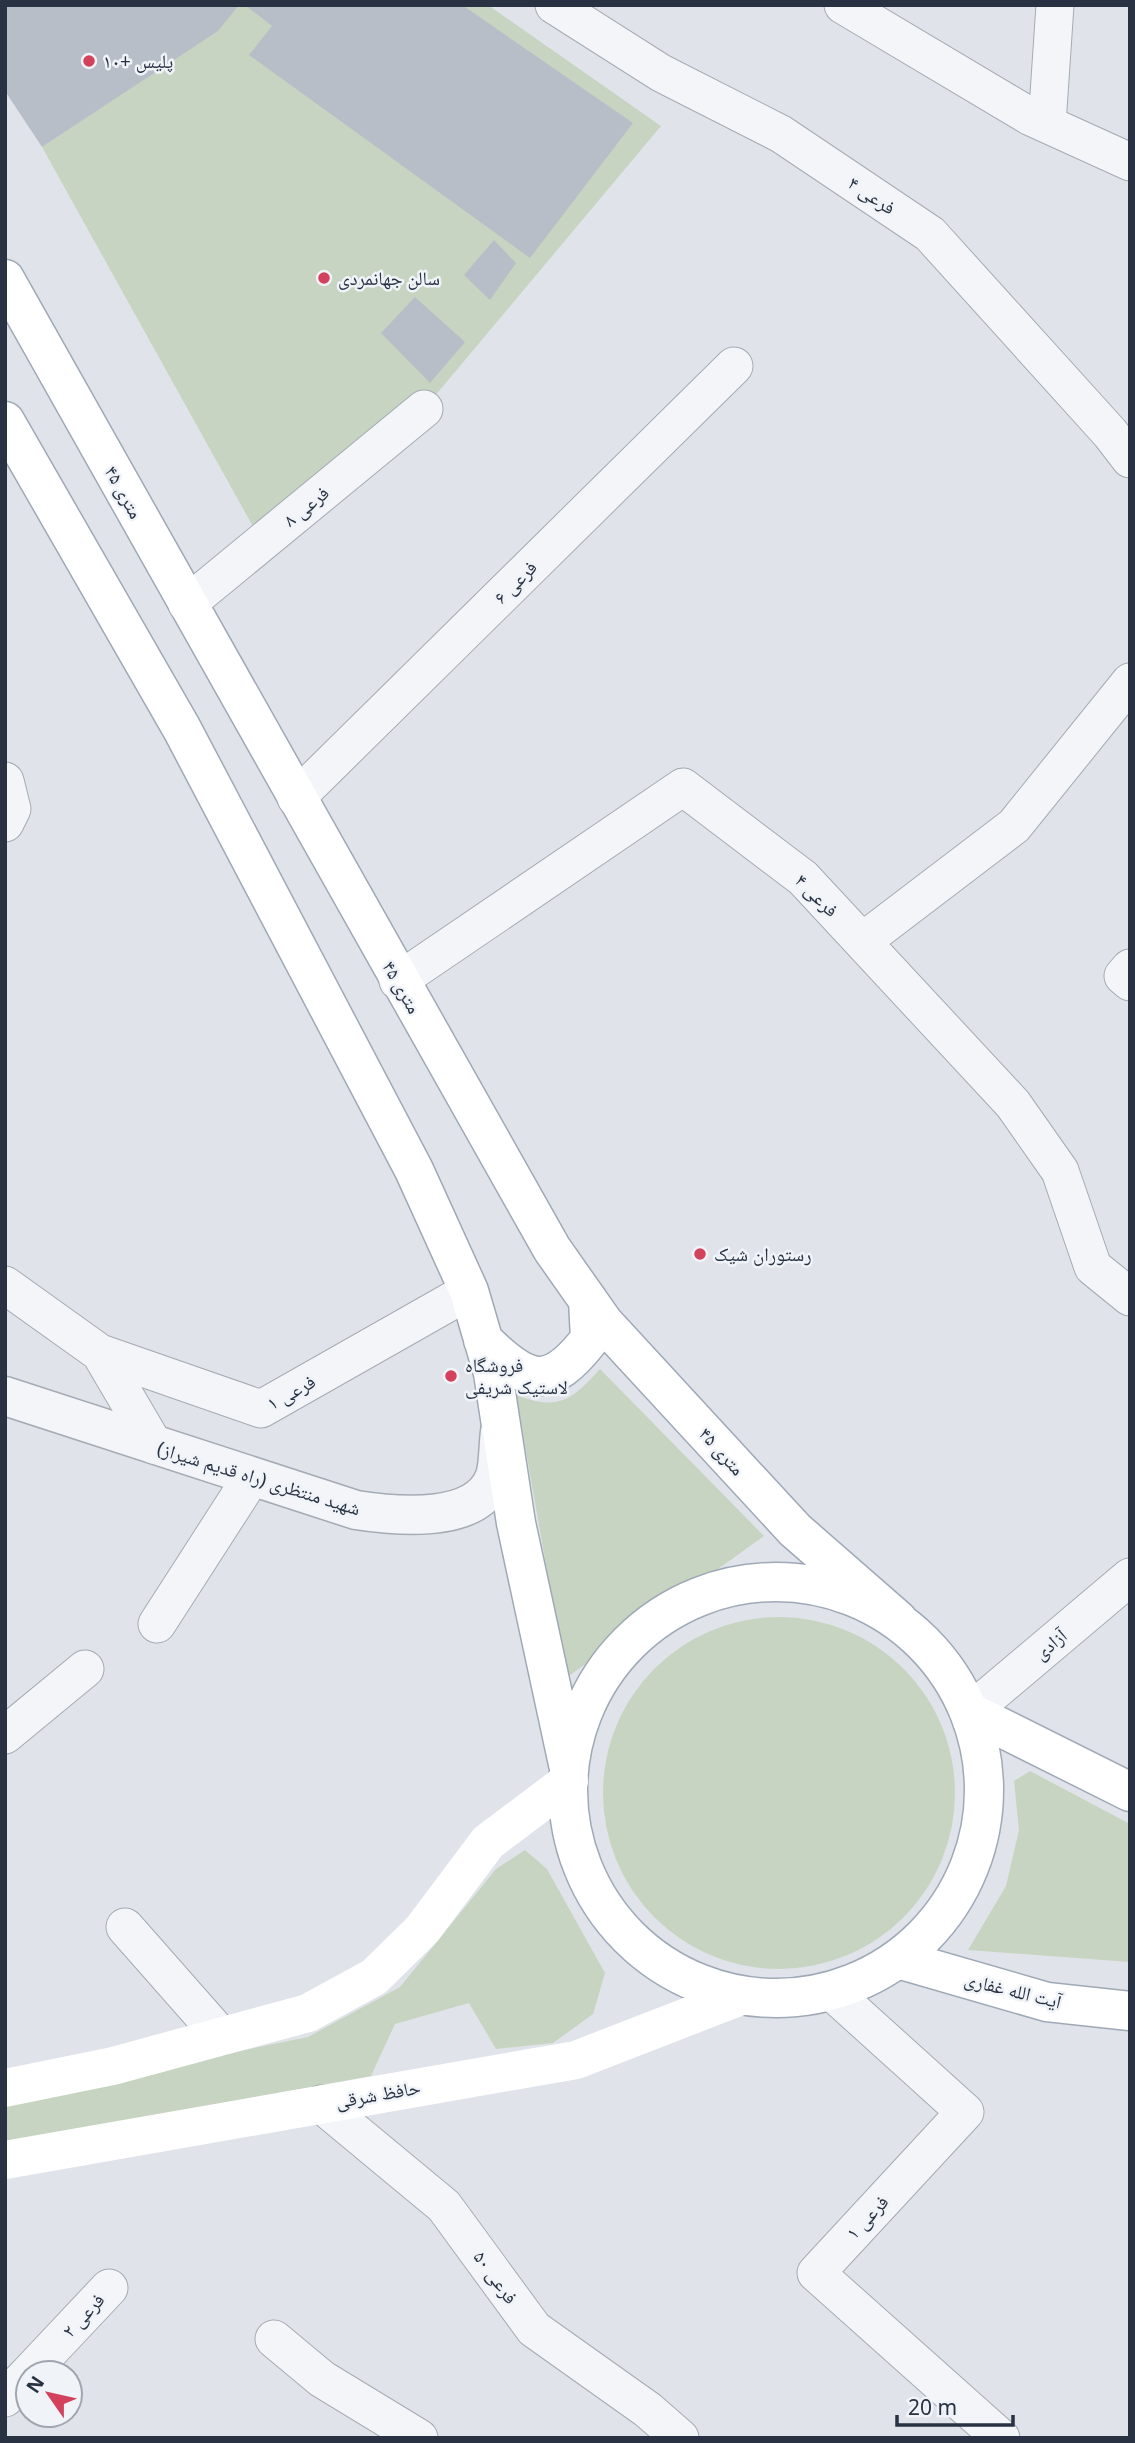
<svg xmlns="http://www.w3.org/2000/svg" width="1135" height="2443" font-family="'Noto Sans','Noto Naskh Arabic',sans-serif">
	<rect width="100%" height="100%" fill="#e0e4ea"/>
	<!-- green -->
	<path fill="#c7d4c1" d="M 176,5 L 488,5 L 661,126 L 424,409 L 261,541 L 42,147 L 217,31 Z
		M 600,1369 L 764,1536 L 566,1678 L 516,1395 C 558,1411 571,1401 600,1369 Z
		M603 1793a176 176 0 1 1 352 0a176 176 0 1 1-352 0Z
		M 1030,1771 L 1130,1824 L 1130,1962 L 968,1950 L 1006,1886 L 1019,1830 L 1014,1781 Z
		M 525,1850 L 547,1869 L 605,1973 L 593,2014 L 553,2043 L 496,2049 L 469,2003 L 395,2024 L 371,2076 L 5,2143 L 5,2099 L 308,2037 L 400,1987 L 496,1869 Z"/>
	<!-- building -->
	<path fill="#b7bec7" d="M 5,5 L 239,5 L 218,31 L 42,147 L 5,91 Z
		M 245,5 L 462,5 L 633,123 L 530,258 L 249,55 L 272,26 Z
		M 494,240 L 516,263 L 490,300 L 464,275 Z
		M 415,297 L 465,342 L 430,383 L 381,333 Z"/>
	<g fill="none" stroke-linecap="round" stroke-linejoin="round">
		<!-- minor casing -->
		<g stroke="#a5abb4" stroke-width="39">
			<path id="minor" d="M 554,5 L 661,73 L 781,134 L 930,234 L 1110,433 L 1130,459
				M 843,5 L 1031,117 L 1130,162
				M 1047,124 L 1055,5
				M 187,604 L 424,409
				M 5,781 L 12,809 L 5,823
				M 296,798 L 734,366
				M 863,941 L 1014,826 L 1130,682
				M 1130,968 L 1123,976 L 1130,982
				M 398,981 L 683,787 L 803,878 L 1013,1104 L 1060,1171 L 1093,1267 L 1130,1297
				M 5,1285 L 100,1353 L 154,1445
				M 100,1353 L 261,1409 L 469,1291
				M 157,1624 L 251,1478
				M 970,1712 L 1130,1577
				M 5,1735 L 85,1669
				M 125,1927 L 221,2036
				M 831,1991 L 965,2112 L 816,2273 L 1001,2438
				M 321,2104 L 444,2206 L 534,2329 L 648,2410 L 680,2438
				M 274,2339 L 322,2379 L 419,2438
				M 29,2373 L 109,2288
				M 5,2398 L 28,2374"/>
		</g>
		<!-- tertiary casing -->
		<g stroke="#a5abb4" stroke-width="41">
			<path id="tertiary" d="M 5,1396 L 356,1510 C 395,1516 479,1525 495,1476 C 499,1463 498,1445 500,1432"/>
		</g>
		<!-- primary casing -->
		<g stroke="#9fa9b6" stroke-width="41">
			<path id="primary" d="M 5,279 L 552,1249 L 604,1323 L 795,1530 L 898,1620
				M 5,421 L 182,729 L 414,1170 L 469,1291 L 493,1373 L 516,1523 L 568,1764
				M 483,1340 C 528,1384 549,1392 590,1339 L 588,1300
				M568 1790a208 208 0 1 1 416 0a208 208 0 1 1-416 0Z
				M 970,1712 L 1130,1792
				M 898,1959 L 1047,2002 L 1130,2011"/>
		</g>
		<!-- minor -->
		<use href="#minor" stroke="#f3f5f8" stroke-width="37"/>
		<!-- tertiary -->
		<use href="#tertiary" stroke="#f3f5f8" stroke-width="38"/>
		<!-- secondary -->
		<path stroke="#fff" stroke-width="38" d="M 5,2088 L 113,2066 L 308,2013 L 374,1977 L 422,1930 L 488,1842 L 569,1781
			M 5,2160 L 576,2060 L 741,1996"/>
		<!-- primary -->
		<use href="#primary" stroke="#fff" stroke-width="38"/>
	</g>
	<!-- markers -->
	<g fill="#d3415c" stroke="#f0f3f7" stroke-width="2.5">
		<circle cx="89" cy="61" r="7"/>
		<circle cx="324" cy="278" r="7"/>
		<circle cx="700" cy="1254" r="7"/>
		<circle cx="451" cy="1376" r="7"/>
	</g>
	<g text-anchor="middle" dominant-baseline="central" stroke-width="5" stroke-linejoin="round" paint-order="stroke">
		<!-- poi labels -->
		<g font-size="19" fill="#283242" stroke="#f0f3f7" text-anchor="start">
			<text x="103" y="61">پلیس +۱۰</text>
			<text x="338" y="278">سالن جهانمردی</text>
			<text x="714" y="1254">رستوران شیک</text>
			<text x="465" y="1365">فروشگاه<tspan x="465" dy="22">لاستیک شریفی</tspan></text>
		</g>
		<!-- street labels -->
		<g font-size="19" fill="#283242" stroke="#f0f3f7">
			<text transform="translate(872 195) rotate(34)">فرعی ۴</text>
			<text transform="translate(124 492) rotate(61)">۴۵ متری</text>
			<text transform="translate(306 506) rotate(-39)">فرعی ۸</text>
			<text transform="translate(515 582) rotate(-45)">فرعی ۶</text>
			<text transform="translate(817 895) rotate(45)">فرعی ۴</text>
			<text transform="translate(402 987) rotate(60)">۴۵ متری</text>
			<text transform="translate(291 1392) rotate(-29)">فرعی ۱</text>
			<text transform="translate(722 1451) rotate(48)">۴۵ متری</text>
			<text transform="translate(259 1478) rotate(17)">شهید منتظری (راه قدیم شیراز)</text>
			<text transform="translate(1050 1644) rotate(-40)">آزادی</text>
			<text transform="translate(1013 1990) rotate(14)">آیت الله غفاری</text>
			<text transform="translate(378 2094) rotate(-10)">حافظ شرقی</text>
			<text transform="translate(867 2217) rotate(-47)">فرعی ۱</text>
			<text transform="translate(496 2277) rotate(54)">فرعی ۵۰</text>
			<text transform="translate(83 2315) rotate(-47)">فرعی ۲</text>
		</g>
	</g>
	<!-- border -->
	<rect width="1135" height="2443" fill="none" stroke="#283242" stroke-width="14"/>
	<!-- north arrow -->
	<g transform="translate(49 2394) rotate(304)"><circle r="33" fill="#f0f3f7" stroke="#a0a6af" stroke-width="2"/>
	<path d="M0-5L12 26L0 18L-12 26Z" fill="#d3415c"/>
	<text y="-10" font-size="19" font-weight="bold" text-anchor="middle" fill="#283242">N</text>
	</g>
	<!-- scale -->
	<path d="M897 2415v10h116v-10" fill="none" stroke="#283242" stroke-width="3.5"/>
	<text x="908" y="2415" font-size="21" fill="#283242" stroke="#f0f3f7" stroke-width="5" paint-order="stroke">20 m</text>
</svg>
